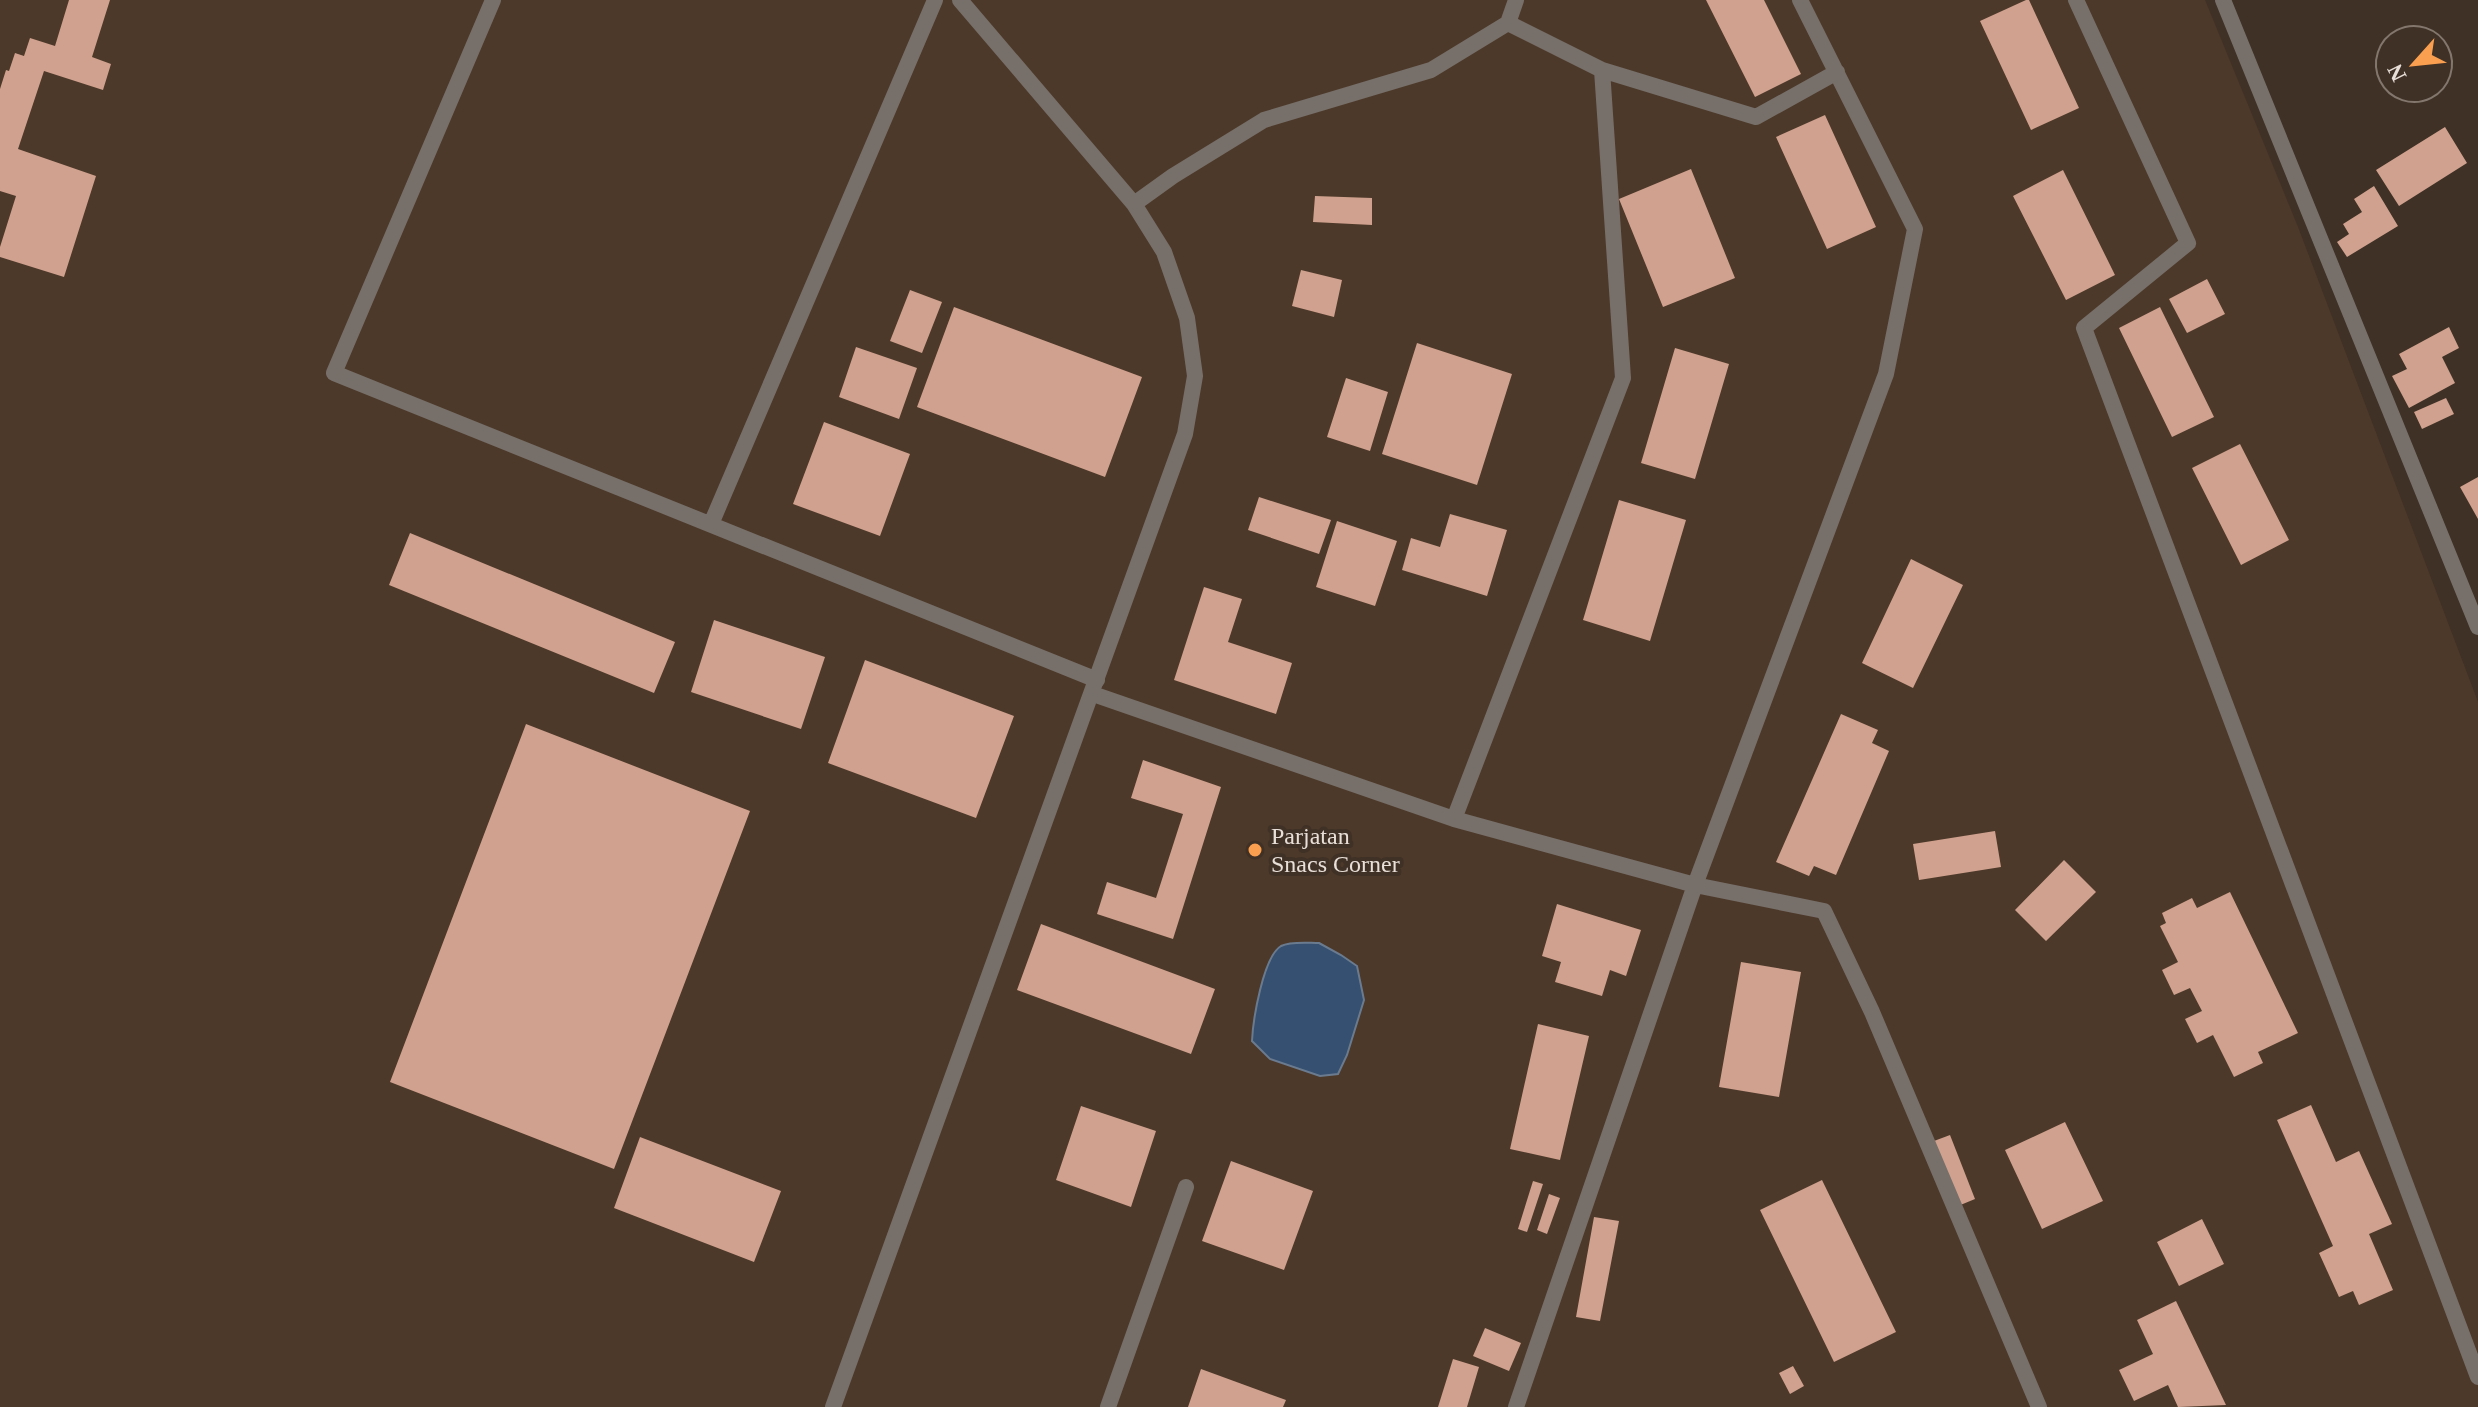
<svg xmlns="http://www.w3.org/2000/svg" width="2478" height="1407" font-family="'Times New Roman',serif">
	<rect width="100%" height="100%" fill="#3f3126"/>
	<!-- built -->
	<path fill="#4d392a" d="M 0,0 L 2205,0 L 2298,227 L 2478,702 L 2478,1407 L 0,1407 Z"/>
	<!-- water -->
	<path fill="#355070" stroke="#6b7b8f" stroke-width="2" d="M 1319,943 L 1341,955 L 1357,966 L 1364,1000 L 1347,1055 L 1338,1074 L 1320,1076 L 1270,1059 L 1252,1041 C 1253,1020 1263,957 1281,946 C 1291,941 1308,943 1319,943 Z"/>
	<!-- building -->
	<path fill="#d0a18e" d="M 69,0 L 110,0 L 92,57 L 111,64 L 103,90 L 44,71 L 18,149 L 96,176 L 64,277 L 0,257 L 0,247 L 16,196 L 0,191 L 0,89 L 6,70 L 9,71 L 15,53 L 24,56 L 30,38 L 55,46 Z
		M 1706,0 L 1764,0 L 1801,74 L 1755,97 Z
		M 2026,0 L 2029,0 L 2079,108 L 2031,130 L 1980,21 Z
		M 1825,115 L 1876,227 L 1827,249 L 1776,137 Z
		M 2445,127 L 2467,163 L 2399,206 L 2376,170 Z
		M 1691,169 L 1735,278 L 1663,307 L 1619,199 Z
		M 2063,170 L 2115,275 L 2066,300 L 2013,196 Z
		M 2374,186 L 2398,226 L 2347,257 L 2337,242 L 2349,234 L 2343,224 L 2362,212 L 2354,199 Z
		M 1315,196 L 1372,198 L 1372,225 L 1313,222 Z
		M 1301,270 L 1342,280 L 1334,317 L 1292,306 Z
		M 2207,279 L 2225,314 L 2187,333 L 2169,299 Z
		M 910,290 L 942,302 L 922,353 L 890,341 Z
		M 954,307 L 1142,377 L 1105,477 L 917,407 Z
		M 2160,307 L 2214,417 L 2172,437 L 2119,328 Z
		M 2449,327 L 2459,348 L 2442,357 L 2455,383 L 2409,408 L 2392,376 L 2407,369 L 2399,354 Z
		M 1417,343 L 1512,374 L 1477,485 L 1382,454 Z
		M 856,347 L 917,368 L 899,419 L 839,397 Z
		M 1675,348 L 1729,364 L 1695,479 L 1641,463 Z
		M 1346,378 L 1388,392 L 1370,451 L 1327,437 Z
		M 2446,398 L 2454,414 L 2422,429 L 2414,412 Z
		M 824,422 L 910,454 L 880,536 L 793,504 Z
		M 2240,444 L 2289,540 L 2241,565 L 2192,468 Z
		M 2478,477 L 2478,519 L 2460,487 Z
		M 1259,497 L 1331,520 L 1319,554 L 1248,530 Z
		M 1619,500 L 1686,520 L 1650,641 L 1583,620 Z
		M 1450,514 L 1507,530 L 1487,596 L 1402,570 L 1411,538 L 1440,547 Z
		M 1337,521 L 1397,541 L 1375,606 L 1316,587 Z
		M 410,533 L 675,642 L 654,693 L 389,585 Z
		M 1911,559 L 1963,585 L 1913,688 L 1862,663 Z
		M 1204,587 L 1242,599 L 1228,642 L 1292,663 L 1276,714 L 1174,680 Z
		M 714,620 L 825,657 L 801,729 L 691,692 Z
		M 865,660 L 1014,716 L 976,818 L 828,763 Z
		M 1841,714 L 1878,730 L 1872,743 L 1889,751 L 1836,875 L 1814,866 L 1809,876 L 1776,862 Z
		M 526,724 L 750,811 L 614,1169 L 390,1082 Z
		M 1143,760 L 1221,787 L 1173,939 L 1097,914 L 1107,882 L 1156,898 L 1183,814 L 1131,798 Z
		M 1995,831 L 2001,867 L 1919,880 L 1913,844 Z
		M 2064,860 L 2096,892 L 2046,941 L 2015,910 Z
		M 2230,892 L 2298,1033 L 2258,1052 L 2263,1063 L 2234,1077 L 2213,1035 L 2197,1043 L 2185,1019 L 2202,1011 L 2190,988 L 2174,995 L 2162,970 L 2178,962 L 2160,926 L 2166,923 L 2162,913 L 2192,898 L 2197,908 Z
		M 1557,904 L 1641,930 L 1626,976 L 1610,970 L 1602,996 L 1555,982 L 1561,962 L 1542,956 Z
		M 1041,924 L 1215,989 L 1191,1054 L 1017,990 Z
		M 1741,962 L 1801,972 L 1779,1097 L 1719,1087 Z
		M 1538,1024 L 1589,1036 L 1560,1160 L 1510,1149 Z
		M 2311,1105 L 2336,1162 L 2359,1151 L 2392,1224 L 2369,1234 L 2393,1290 L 2359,1305 L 2353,1291 L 2339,1297 L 2319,1253 L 2333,1246 L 2277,1120 Z
		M 1081,1106 L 1156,1131 L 1131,1207 L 1056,1180 Z
		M 2065,1122 L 2103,1201 L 2042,1229 L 2005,1150 Z
		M 1950,1135 L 1975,1199 L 1958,1206 L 1934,1141 Z
		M 640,1137 L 781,1191 L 754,1262 L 614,1208 Z
		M 1231,1161 L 1313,1191 L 1284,1270 L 1202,1241 Z
		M 1822,1180 L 1896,1332 L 1834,1362 L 1760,1210 Z
		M 1533,1181 L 1543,1184 L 1527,1232 L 1518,1229 Z
		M 1549,1194 L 1560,1198 L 1547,1234 L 1537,1230 Z
		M 1594,1217 L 1619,1221 L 1600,1321 L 1576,1317 Z
		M 2202,1219 L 2224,1264 L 2179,1286 L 2157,1242 Z
		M 2176,1301 L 2226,1405 L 2178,1407 L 2168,1385 L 2134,1401 L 2119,1370 L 2153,1354 L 2137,1320 Z
		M 1485,1328 L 1521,1343 L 1509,1371 L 1473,1356 Z
		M 1453,1359 L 1479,1367 L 1467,1407 L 1438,1407 Z
		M 1793,1366 L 1804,1386 L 1790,1394 L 1779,1373 Z
		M 1201,1369 L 1286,1400 L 1283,1407 L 1188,1407 Z"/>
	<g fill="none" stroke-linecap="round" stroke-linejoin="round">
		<!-- lane -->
		<path stroke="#77706a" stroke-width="16" d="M 493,0 L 334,373 L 1097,680
			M 2076,0 L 2188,243 L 2084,328 L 2478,1377
			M 1602,70 L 1756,117 L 1837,72
			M 1134,204 L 1173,176 L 1264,120 L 1431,70 L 1508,23 L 1516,0
			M 711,524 L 935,0
			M 1093,694 L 1454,819 L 1695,885 L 1824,911 L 1872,1012 L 2039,1407
			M 1454,819 L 1623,378 L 1602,70 L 1508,23
			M 833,1407 L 1185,434 L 1195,376 L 1187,318 L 1164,252 L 1134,204 L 960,0
			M 1108,1407 L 1186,1187
			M 1516,1407 L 1695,885 L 1886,374 L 1915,229 L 1800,0"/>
		<!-- street -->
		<path stroke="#77706a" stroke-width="16" d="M 2223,0 L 2478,627"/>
	</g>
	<!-- markers -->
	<circle fill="#fa9f4f" stroke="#3f3126" stroke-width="3" cx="1255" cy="850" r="8"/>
	<g text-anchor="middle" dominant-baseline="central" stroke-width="8" stroke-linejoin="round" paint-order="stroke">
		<!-- poi labels -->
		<g font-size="24" fill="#e8dfd8" stroke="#3f3126" text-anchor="start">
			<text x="1271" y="836">Parjatan<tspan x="1271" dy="28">Snacs Corner</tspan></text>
		</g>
	</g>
	<!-- north arrow -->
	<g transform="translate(2414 64) rotate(243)"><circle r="38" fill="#3f3126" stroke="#83776d" stroke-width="2"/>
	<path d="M0-6L14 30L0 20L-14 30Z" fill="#fa9f4f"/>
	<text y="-12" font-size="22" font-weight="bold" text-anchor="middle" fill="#e8dfd8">N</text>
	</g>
</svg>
